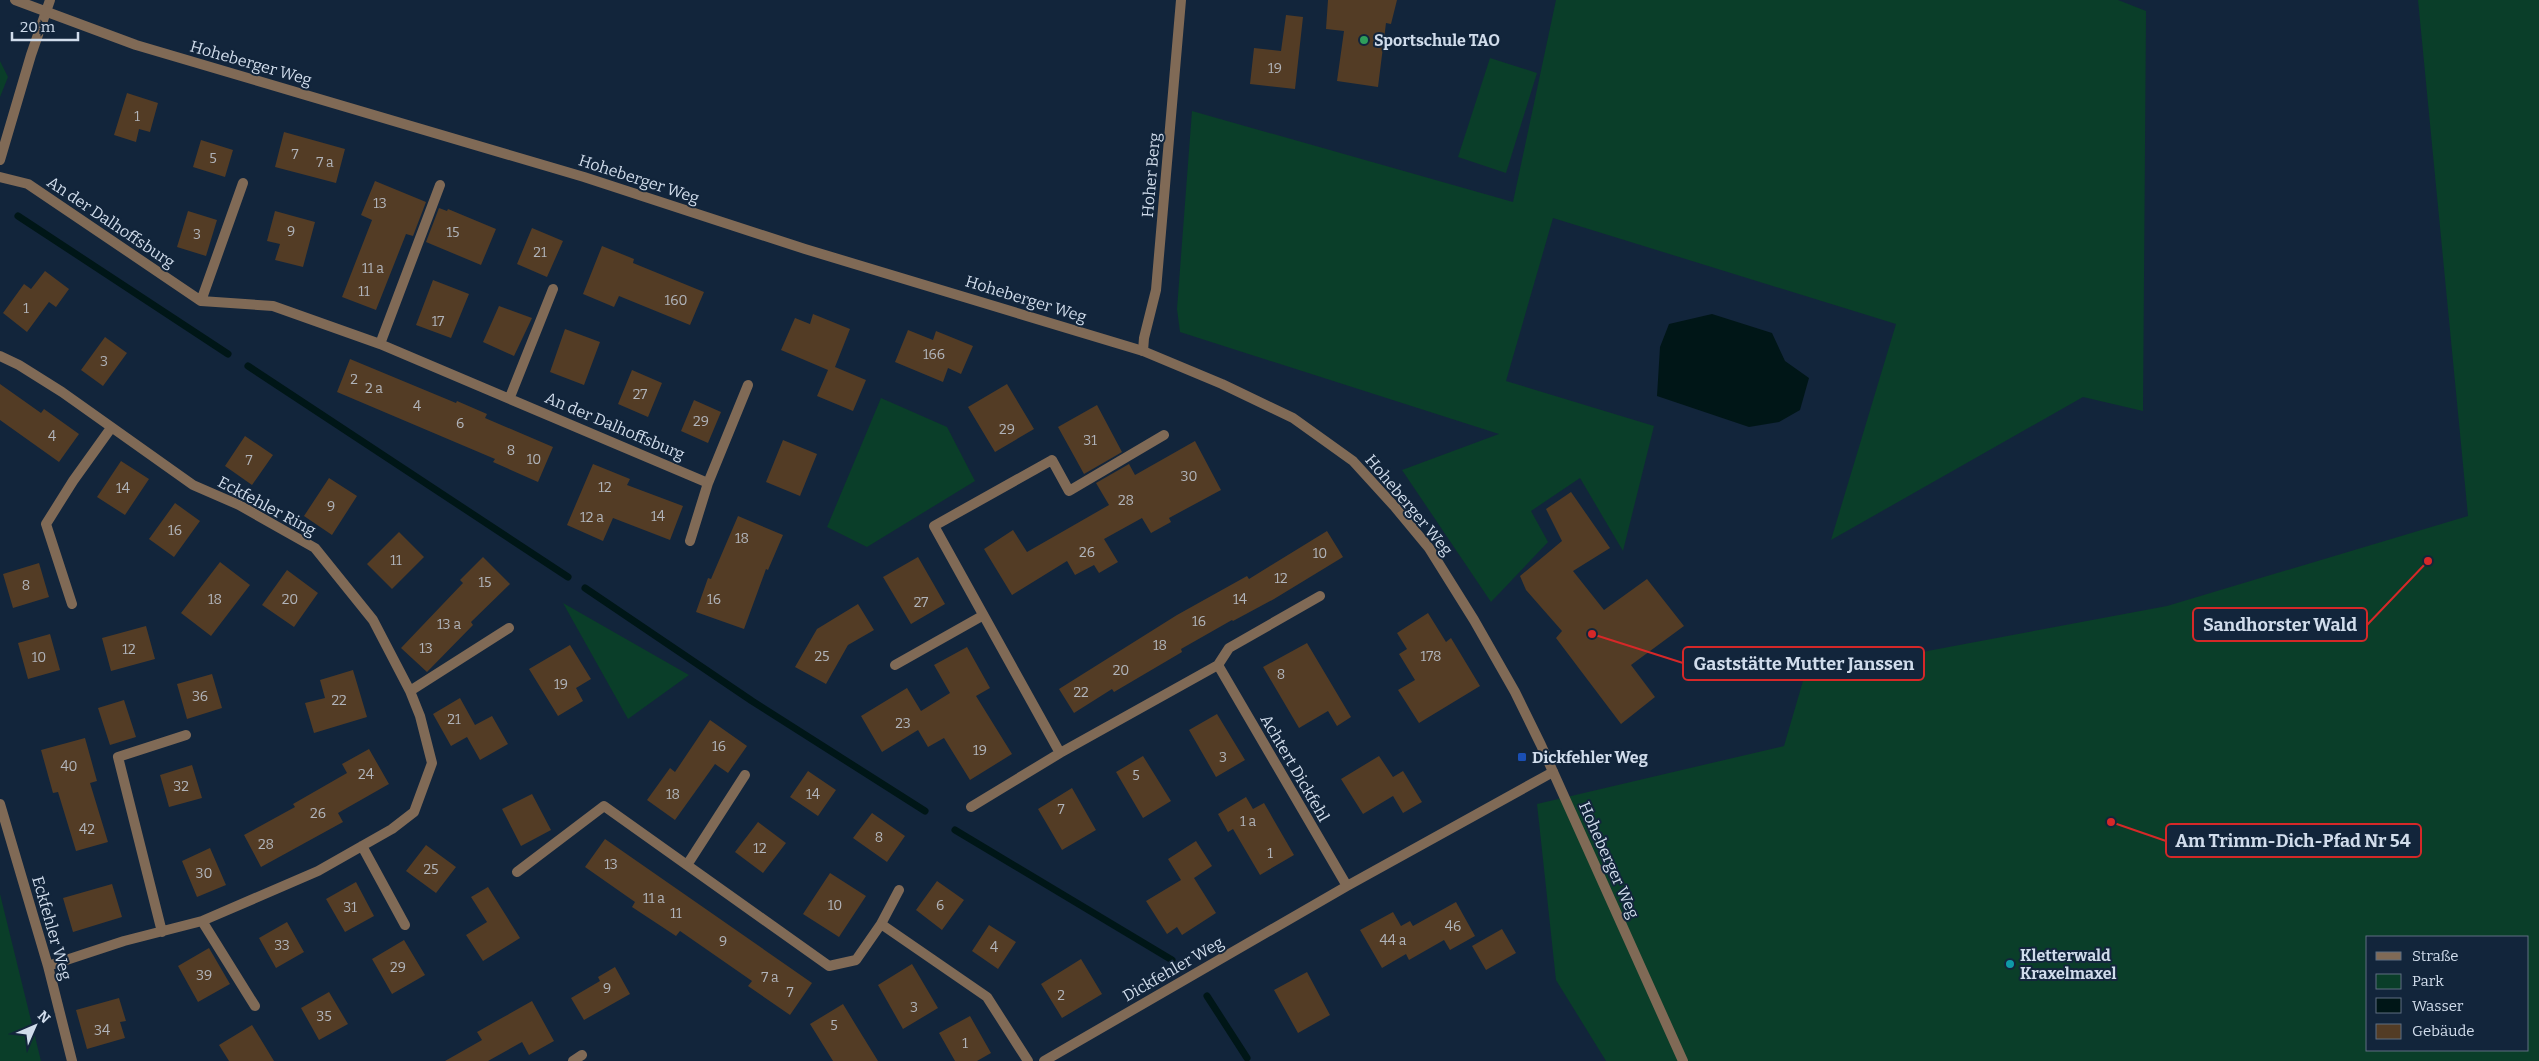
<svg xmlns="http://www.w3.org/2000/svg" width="2539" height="1061" font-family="Bitter,serif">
	<rect width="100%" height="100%" fill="#12253b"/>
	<!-- green -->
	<path fill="#0a3e29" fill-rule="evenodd" d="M 1556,0 L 2118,0 L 2146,11 L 2143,411 L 2083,397 L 1831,540 L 1896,324 L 1553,218 L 1506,381 L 1654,426 L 1623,551 L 1580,478 L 1531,511 L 1548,542 L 1491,602 L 1402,470 L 1499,434 L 1180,332 L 1177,309 L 1192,111 L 1513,202 Z
		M 2418,0 L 2539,0 L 2539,1061 L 1606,1061 L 1556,980 L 1537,804 L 1784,746 L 1805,674 L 2167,606 L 2468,516 ZM 2368,937 L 2528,937 L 2528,1050 L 2368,1050 Z
		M 1490,58 L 1537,73 L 1506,173 L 1458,157 Z
		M 0,61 L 8,77 L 0,97 Z
		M 881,398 L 947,427 L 975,481 L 867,547 L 827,527 Z
		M 563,603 L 689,675 L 628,719 Z
		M 0,894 L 41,1061 L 0,1061 Z"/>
	<!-- water -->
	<path fill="#001617" d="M 1712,314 L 1772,333 L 1785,361 L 1809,378 L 1800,410 L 1779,422 L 1749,427 L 1657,396 L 1660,347 L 1669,324 Z"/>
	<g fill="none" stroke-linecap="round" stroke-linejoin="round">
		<!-- stream -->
		<path stroke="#001617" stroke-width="7" d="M 18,216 L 228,354
			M 248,366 L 568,577
			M 585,588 L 752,701 L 925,811
			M 955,830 L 1172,960
			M 1207,996 L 1247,1058"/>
	</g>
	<!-- building -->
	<path fill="#533c25" d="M 1328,0 L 1397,0 L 1391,24 L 1386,23 L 1378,87 L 1337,81 L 1344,31 L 1326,29 Z
		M 1286,15 L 1303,17 L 1295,89 L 1250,84 L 1254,48 L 1281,51 Z
		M 127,93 L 158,103 L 150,132 L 139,129 L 136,142 L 114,135 Z
		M 284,132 L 345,149 L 336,183 L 275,167 Z
		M 201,140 L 233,150 L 225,177 L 193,167 Z
		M 375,181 L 426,202 L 413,236 L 406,234 L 376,310 L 342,297 L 372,220 L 361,215 Z
		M 439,208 L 447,211 L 448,209 L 496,229 L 481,265 L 426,242 Z
		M 188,211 L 217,220 L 206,256 L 177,247 Z
		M 275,211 L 315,222 L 303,267 L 275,260 L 280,244 L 267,241 Z
		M 532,228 L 563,241 L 547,277 L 517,264 Z
		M 602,246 L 634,259 L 633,263 L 704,292 L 690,325 L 619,296 L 614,307 L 583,294 Z
		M 45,271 L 69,289 L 56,307 L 49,302 L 27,332 L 3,313 L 24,284 L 31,289 Z
		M 433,280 L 469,294 L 451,338 L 416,325 Z
		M 499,306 L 532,318 L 514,356 L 483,342 Z
		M 813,314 L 850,329 L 835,367 L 866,380 L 853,411 L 817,396 L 828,370 L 781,350 L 795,318 L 810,324 Z
		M 565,329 L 600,342 L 584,385 L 550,372 Z
		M 908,330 L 933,340 L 936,331 L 973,346 L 961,374 L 948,368 L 943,382 L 895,362 Z
		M 105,337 L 127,353 L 103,386 L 81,370 Z
		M 350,359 L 456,403 L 457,401 L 487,414 L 485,418 L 553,447 L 538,482 L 493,462 L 495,459 L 337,392 Z
		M 632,370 L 662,383 L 648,417 L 618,404 Z
		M 0,384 L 41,413 L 44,409 L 79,434 L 59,462 L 0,420 Z
		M 1007,384 L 1034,429 L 995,452 L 968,407 Z
		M 694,400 L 721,412 L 708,443 L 681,431 Z
		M 1097,405 L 1122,452 L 1084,474 L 1058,427 Z
		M 245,436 L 273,455 L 252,485 L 225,466 Z
		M 783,440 L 817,454 L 800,496 L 766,482 Z
		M 1195,441 L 1221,490 L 1169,518 L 1171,522 L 1151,533 L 1142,518 L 1104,539 L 1118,562 L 1099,573 L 1094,565 L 1075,575 L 1067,561 L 1012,595 L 984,549 L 1013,530 L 1027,552 L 1109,505 L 1096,483 L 1129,464 L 1135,475 Z
		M 121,461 L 149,479 L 125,515 L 97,497 Z
		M 593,464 L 630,479 L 627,485 L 683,506 L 670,540 L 613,518 L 603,541 L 567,525 Z
		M 329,478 L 357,496 L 332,535 L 304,516 Z
		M 1571,492 L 1610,548 L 1573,571 L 1604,610 L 1647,579 L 1684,626 L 1631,665 L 1655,697 L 1621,724 L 1556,638 L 1562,631 L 1526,590 L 1520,576 L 1562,541 L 1546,509 Z
		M 175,503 L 200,521 L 174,557 L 149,539 Z
		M 738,516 L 783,535 L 768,570 L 766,569 L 744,629 L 696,612 L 708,578 L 711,579 Z
		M 1327,531 L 1343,557 L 1274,599 L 1233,621 L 1232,620 L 1181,649 L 1182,652 L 1114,692 L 1112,689 L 1074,713 L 1059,689 L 1177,615 L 1247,576 L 1249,579 Z
		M 399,532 L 424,557 L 392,589 L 367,564 Z
		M 483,557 L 510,584 L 471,622 L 473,625 L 427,672 L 401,648 L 463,583 L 460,580 Z
		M 918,557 L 945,604 L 911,624 L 883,577 Z
		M 220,562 L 250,585 L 211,636 L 181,613 Z
		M 39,563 L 49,597 L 13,608 L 3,574 Z
		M 287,570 L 318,593 L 294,627 L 262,605 Z
		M 858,604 L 874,630 L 848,645 L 826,684 L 795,667 L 817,629 Z
		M 1428,613 L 1446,642 L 1451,638 L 1480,686 L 1419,723 L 1398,690 L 1415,680 L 1399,654 L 1407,649 L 1397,633 Z
		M 146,626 L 155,659 L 111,671 L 102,638 Z
		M 50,634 L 60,670 L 28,679 L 18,643 Z
		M 1307,643 L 1351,717 L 1337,726 L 1328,711 L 1299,728 L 1263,667 Z
		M 570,645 L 591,679 L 576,688 L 583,701 L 558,716 L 529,669 Z
		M 967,647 L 990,688 L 976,696 L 1012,754 L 970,780 L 944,738 L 928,747 L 918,730 L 882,752 L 861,716 L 907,688 L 921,711 L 950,693 L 934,665 Z
		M 353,670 L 367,717 L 314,733 L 305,703 L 325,698 L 320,680 Z
		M 212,674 L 222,708 L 187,719 L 177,684 Z
		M 460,698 L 475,725 L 492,716 L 508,744 L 480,760 L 467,737 L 451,746 L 433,714 Z
		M 124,700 L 136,737 L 110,745 L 98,708 Z
		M 1217,714 L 1245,760 L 1216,777 L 1189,730 Z
		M 710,720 L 747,746 L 728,773 L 715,764 L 675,820 L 647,800 L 670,768 L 675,772 Z
		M 85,738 L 97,781 L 90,783 L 108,842 L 76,851 L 58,792 L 53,793 L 41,750 Z
		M 369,749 L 389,784 L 338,813 L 343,822 L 261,867 L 244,835 L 295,807 L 293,804 L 347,773 L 342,764 Z
		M 1143,756 L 1171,801 L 1143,818 L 1116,772 Z
		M 1379,756 L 1393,777 L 1403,771 L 1422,802 L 1403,813 L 1393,796 L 1363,814 L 1341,779 Z
		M 192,765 L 202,798 L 169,807 L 160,775 Z
		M 808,771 L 836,790 L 818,816 L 790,797 Z
		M 1072,788 L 1096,830 L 1062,850 L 1038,809 Z
		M 532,794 L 551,830 L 521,846 L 502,809 Z
		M 1246,797 L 1253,809 L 1264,803 L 1294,855 L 1260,875 L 1233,829 L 1228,832 L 1218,814 Z
		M 872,813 L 905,836 L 887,862 L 853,838 Z
		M 758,822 L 786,843 L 763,873 L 735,852 Z
		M 605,839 L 812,983 L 790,1015 L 748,986 L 752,981 L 680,931 L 676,936 L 632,907 L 635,902 L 585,867 Z
		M 1196,841 L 1212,866 L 1194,878 L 1216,913 L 1182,935 L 1177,927 L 1167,934 L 1146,901 L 1181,880 L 1168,859 Z
		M 426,845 L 456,867 L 436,893 L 406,871 Z
		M 210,848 L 226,885 L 197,897 L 182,861 Z
		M 830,873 L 866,896 L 839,937 L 803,914 Z
		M 937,881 L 964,900 L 942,930 L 916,910 Z
		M 356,882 L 374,916 L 345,932 L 326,899 Z
		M 112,884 L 122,917 L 73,932 L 63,898 Z
		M 488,887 L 520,938 L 483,961 L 466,935 L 487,922 L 471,897 Z
		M 1456,902 L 1475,936 L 1450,950 L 1444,940 L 1409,960 L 1406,954 L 1382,968 L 1360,930 L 1393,912 L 1401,926 L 1410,921 L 1413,926 Z
		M 287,922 L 304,952 L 276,968 L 259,938 Z
		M 989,925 L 1016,942 L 998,969 L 972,951 Z
		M 1502,929 L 1516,953 L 1486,970 L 1472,946 Z
		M 404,940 L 425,975 L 392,994 L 372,959 Z
		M 209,948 L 230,984 L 198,1002 L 178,966 Z
		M 1081,959 L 1102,994 L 1062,1018 L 1041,984 Z
		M 912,964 L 938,1008 L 903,1029 L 878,985 Z
		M 615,967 L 630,994 L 584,1020 L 571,998 L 600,981 L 598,977 Z
		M 1307,972 L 1330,1015 L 1298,1033 L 1274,990 Z
		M 329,992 L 348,1024 L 319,1040 L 301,1008 Z
		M 119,998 L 126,1021 L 120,1022 L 125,1038 L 87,1049 L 76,1010 Z
		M 532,1001 L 554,1041 L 529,1055 L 522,1042 L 488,1061 L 445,1061 L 482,1040 L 477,1032 Z
		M 843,1004 L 857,1027 L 878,1061 L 833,1061 L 810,1024 Z
		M 970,1016 L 991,1053 L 977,1061 L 955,1061 L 939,1033 Z
		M 252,1025 L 274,1061 L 229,1061 L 219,1045 Z"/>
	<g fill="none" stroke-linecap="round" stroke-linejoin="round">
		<!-- minor -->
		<path stroke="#806a56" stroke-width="10" d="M 0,160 L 31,55 L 50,0
			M 0,177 L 28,184 L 201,301 L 273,306 L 380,344 L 708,483 L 690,541
			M 201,301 L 243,183
			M 380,344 L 440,185
			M 1143,351 L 1144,338 L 1156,290 L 1181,0
			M 0,356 L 19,365 L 62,392 L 193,485 L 239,505 L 315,548 L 373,620 L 410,691 L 420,716 L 432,763 L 414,812 L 392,829 L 318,871 L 202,921 L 124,941 L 48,966
			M 510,397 L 553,289
			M 1164,435 L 1069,491 L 1052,460 L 934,526 L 1060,753 L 1218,665 L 1347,886
			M 708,483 L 748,385
			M 72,604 L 46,524 L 73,481 L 111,428
			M 895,665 L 982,616
			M 1218,665 L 1229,648 L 1320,596
			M 410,691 L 509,628
			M 0,804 L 48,966 L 72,1061
			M 971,807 L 1060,753
			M 362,846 L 405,925
			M 687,865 L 745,775
			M 517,872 L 604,806 L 829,966 L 856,960 L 881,924 L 987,997 L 1028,1061
			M 202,921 L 255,1006
			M 881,924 L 899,890
			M 162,932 L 118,757 L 186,735
			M 573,1061 L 582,1055
			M 1044,1061 L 1347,886 L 1553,772"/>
		<!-- tertiary -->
		<path stroke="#806a56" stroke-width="10" d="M 15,0 L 136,45 L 584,177 L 805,249 L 1143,351 L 1222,384 L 1293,418 L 1353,461 L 1395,507 L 1429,548 L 1474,620 L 1515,692 L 1541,745 L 1683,1061"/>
	</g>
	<!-- markers -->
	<circle fill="#2e9e5b" stroke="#12253b" stroke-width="2" cx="1364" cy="40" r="5"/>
	<rect fill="#1a4fb4" stroke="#12253b" stroke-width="2" x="1517" y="752" width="10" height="10" rx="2.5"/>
	<circle fill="#0f9aa8" stroke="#12253b" stroke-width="2" cx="2010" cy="964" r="5"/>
	<g text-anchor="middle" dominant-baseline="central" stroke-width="4" stroke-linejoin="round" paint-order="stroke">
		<!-- number labels -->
		<g font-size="14" fill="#b1b4ba">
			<text x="1275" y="68">19</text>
			<text x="137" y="116">1</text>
			<text x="295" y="154">7</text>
			<text x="213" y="158">5</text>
			<text x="325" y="162">7 a</text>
			<text x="380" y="203">13</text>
			<text x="291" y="231">9</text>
			<text x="453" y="232">15</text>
			<text x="197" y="234">3</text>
			<text x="540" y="252">21</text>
			<text x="373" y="268">11 a</text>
			<text x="364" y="291">11</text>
			<text x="676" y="300">160</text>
			<text x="26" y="308">1</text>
			<text x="438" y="321">17</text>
			<text x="934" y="354">166</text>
			<text x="104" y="361">3</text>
			<text x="354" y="379">2</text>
			<text x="374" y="388">2 a</text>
			<text x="640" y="394">27</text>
			<text x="417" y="406">4</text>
			<text x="701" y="421">29</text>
			<text x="460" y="423">6</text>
			<text x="1007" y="429">29</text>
			<text x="52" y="436">4</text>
			<text x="1090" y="440">31</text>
			<text x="511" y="450">8</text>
			<text x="534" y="459">10</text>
			<text x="249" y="460">7</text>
			<text x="1189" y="476">30</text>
			<text x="605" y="487">12</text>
			<text x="123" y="488">14</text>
			<text x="1126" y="500">28</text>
			<text x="331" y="506">9</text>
			<text x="658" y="516">14</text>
			<text x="592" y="517">12 a</text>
			<text x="175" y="530">16</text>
			<text x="742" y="538">18</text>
			<text x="1087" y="552">26</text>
			<text x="1320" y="553">10</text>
			<text x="396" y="560">11</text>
			<text x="1281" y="578">12</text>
			<text x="485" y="582">15</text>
			<text x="26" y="585">8</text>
			<text x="215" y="599">18</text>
			<text x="290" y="599">20</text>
			<text x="714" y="599">16</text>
			<text x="1240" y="599">14</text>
			<text x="921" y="602">27</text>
			<text x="1199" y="621">16</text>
			<text x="449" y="624">13 a</text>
			<text x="1160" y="645">18</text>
			<text x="426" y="648">13</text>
			<text x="129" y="649">12</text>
			<text x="822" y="656">25</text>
			<text x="1431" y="656">178</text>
			<text x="39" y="657">10</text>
			<text x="1121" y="670">20</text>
			<text x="1281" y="674">8</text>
			<text x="561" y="684">19</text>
			<text x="1081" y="692">22</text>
			<text x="200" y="696">36</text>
			<text x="339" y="700">22</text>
			<text x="454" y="719">21</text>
			<text x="903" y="723">23</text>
			<text x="719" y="746">16</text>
			<text x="980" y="750">19</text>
			<text x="1223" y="757">3</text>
			<text x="69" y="766">40</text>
			<text x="366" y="774">24</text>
			<text x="1136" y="775">5</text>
			<text x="181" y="786">32</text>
			<text x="673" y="794">18</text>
			<text x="813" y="794">14</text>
			<text x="1061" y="809">7</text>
			<text x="318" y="813">26</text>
			<text x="1248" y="821">1 a</text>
			<text x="87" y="829">42</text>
			<text x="879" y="837">8</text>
			<text x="266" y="844">28</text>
			<text x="760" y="848">12</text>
			<text x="1270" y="853">1</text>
			<text x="611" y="864">13</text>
			<text x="431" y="869">25</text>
			<text x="204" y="873">30</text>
			<text x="654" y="898">11 a</text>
			<text x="835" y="905">10</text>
			<text x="940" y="905">6</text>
			<text x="350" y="907">31</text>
			<text x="676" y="913">11</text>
			<text x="1453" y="926">46</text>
			<text x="1393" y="940">44 a</text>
			<text x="723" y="941">9</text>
			<text x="282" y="945">33</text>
			<text x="994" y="947">4</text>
			<text x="398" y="967">29</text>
			<text x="204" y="975">39</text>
			<text x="770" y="977">7 a</text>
			<text x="607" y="988">9</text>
			<text x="790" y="992">7</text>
			<text x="1061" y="995">2</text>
			<text x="914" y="1007">3</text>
			<text x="324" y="1016">35</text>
			<text x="834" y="1025">5</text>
			<text x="102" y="1030">34</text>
			<text x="965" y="1043">1</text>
		</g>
		<!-- poi labels -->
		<g font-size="16" font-weight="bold" fill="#d0dceb" stroke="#12253b" text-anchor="start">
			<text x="1374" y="40">Sportschule TAO</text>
			<text x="1532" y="757">Dickfehler Weg</text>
			<text x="2020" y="955">Kletterwald<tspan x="2020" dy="18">Kraxelmaxel</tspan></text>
		</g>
		<!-- street labels -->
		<g font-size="16" fill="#d0dceb" stroke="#12253b">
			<text transform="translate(251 63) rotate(16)">Hoheberger Weg</text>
			<text transform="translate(1151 175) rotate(-85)">Hoher Berg</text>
			<text transform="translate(639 179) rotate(18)">Hoheberger Weg</text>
			<text transform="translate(111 222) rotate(34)">An der Dalhoffsburg</text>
			<text transform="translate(1026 299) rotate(17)">Hoheberger Weg</text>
			<text transform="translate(615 426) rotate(23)">An der Dalhoffsburg</text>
			<text transform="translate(1409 505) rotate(50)">Hoheberger Weg</text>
			<text transform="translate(267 506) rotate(28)">Eckfehler Ring</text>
			<text transform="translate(1295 768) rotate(60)">Achtert Dickfehl</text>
			<text transform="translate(1609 860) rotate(66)">Hoheberger Weg</text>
			<text transform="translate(52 928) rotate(74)">Eckfehler Weg</text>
			<text transform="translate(1173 969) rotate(-30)">Dickfehler Weg</text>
		</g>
	</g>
	<!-- callouts -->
	<path fill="none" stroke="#d62828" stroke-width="2" d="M2428 561L2367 625M1592 634L1683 663M2111 822L2166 841"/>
	<g fill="#d62828" stroke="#12253b" stroke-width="2">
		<circle cx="2428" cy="561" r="5"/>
		<circle cx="1592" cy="634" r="5"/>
		<circle cx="2111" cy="822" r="5"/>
	</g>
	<g fill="#12253b" stroke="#d62828" stroke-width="2">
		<rect x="2193" y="608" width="174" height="33" rx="5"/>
		<rect x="1683" y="647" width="241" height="33" rx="5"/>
		<rect x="2166" y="824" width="255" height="33" rx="5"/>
	</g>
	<g font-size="18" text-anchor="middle" font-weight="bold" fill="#d0dceb">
		<text x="2280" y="631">Sandhorster Wald</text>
		<text x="1804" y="670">Gaststätte Mutter Janssen</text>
		<text x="2293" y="847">Am Trimm-Dich-Pfad Nr 54</text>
	</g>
	<!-- legend -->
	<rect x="2366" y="936" width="162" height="115" fill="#12253b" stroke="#5e6e81"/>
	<rect x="2376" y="952" width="25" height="8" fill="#806a56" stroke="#5e6e81"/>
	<text x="2412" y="961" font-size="15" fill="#d0dceb">Straße</text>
	<rect x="2376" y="974" width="25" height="15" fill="#0a3e29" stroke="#5e6e81"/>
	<text x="2412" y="986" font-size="15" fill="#d0dceb">Park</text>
	<rect x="2376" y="998" width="25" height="15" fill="#001617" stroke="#5e6e81"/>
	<text x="2412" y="1011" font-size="15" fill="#d0dceb">Wasser</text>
	<rect x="2376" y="1024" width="25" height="15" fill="#533c25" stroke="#5e6e81"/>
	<text x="2412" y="1036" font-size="15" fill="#d0dceb">Gebäude</text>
	<!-- north arrow -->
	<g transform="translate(35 1026) rotate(45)" stroke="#12253b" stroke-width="4" paint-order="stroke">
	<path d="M0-4L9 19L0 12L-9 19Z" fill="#d0dceb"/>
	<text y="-8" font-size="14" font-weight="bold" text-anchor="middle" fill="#d0dceb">N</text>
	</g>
	<!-- scale -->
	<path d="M12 32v8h66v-8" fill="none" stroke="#d0dceb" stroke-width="2.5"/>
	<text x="20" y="32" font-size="15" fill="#d0dceb" stroke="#12253b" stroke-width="4" paint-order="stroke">20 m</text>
</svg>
